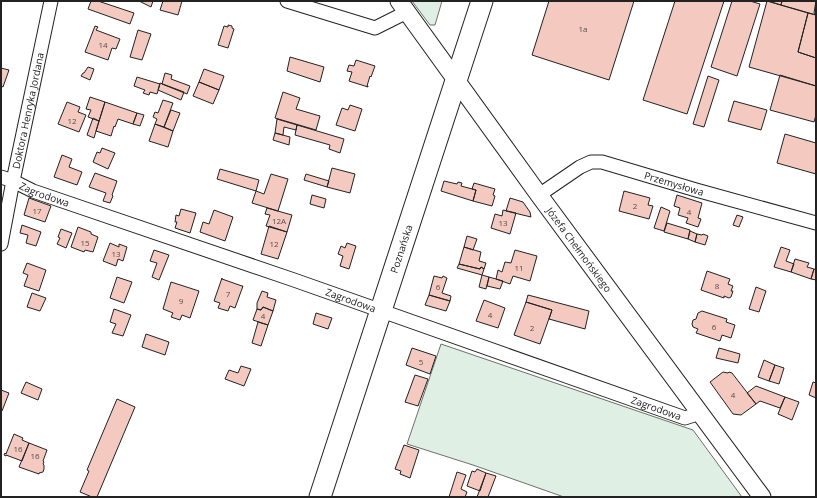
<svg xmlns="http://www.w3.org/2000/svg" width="817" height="498" font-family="'Open Sans',sans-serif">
	<rect width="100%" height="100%" fill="#fff"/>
	<!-- green -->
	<path fill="#e0efe3" stroke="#6f6f6f" d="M 412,1 L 442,1 L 435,25 L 430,25 Z
		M 441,344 L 693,430 L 742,497 L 564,497 L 473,465 L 407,444 Z"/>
	<!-- building -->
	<path fill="#f3c9c0" stroke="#222" d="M 91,1 L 98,1 L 134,13 L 130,24 L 88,9 Z
		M 139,1 L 153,1 L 151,7 Z
		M 163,1 L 182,1 L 178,15 L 160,10 Z
		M 549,1 L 634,1 L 609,80 L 532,55 Z
		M 675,1 L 724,1 L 687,114 L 643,100 Z
		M 732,1 L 750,1 L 760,4 L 737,76 L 711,67 Z
		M 767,1 L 808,13 L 798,52 L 816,58 L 816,86 L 749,67 Z
		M 768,1 L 782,1 L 781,5 Z
		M 782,1 L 816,1 L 814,13 L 816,14 L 816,15 L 781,5 Z
		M 808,13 L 816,15 L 816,58 L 798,52 Z
		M 228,25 L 232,26 L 232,28 L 234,29 L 228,48 L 218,45 L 224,26 L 228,27 Z
		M 95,26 L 98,27 L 96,30 L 120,39 L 116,49 L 112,48 L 108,60 L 85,52 Z
		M 138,30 L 151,34 L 142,60 L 130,57 Z
		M 290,57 L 324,67 L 320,82 L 287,71 Z
		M 356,60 L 375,66 L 371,77 L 370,76 L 367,86 L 368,86 L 368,87 L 349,81 L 352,72 L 347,71 L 349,65 L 354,66 Z
		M 88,67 L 94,69 L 90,80 L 81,76 L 83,73 L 84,73 Z
		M 1,68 L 9,70 L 3,87 L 1,86 Z
		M 204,69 L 224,76 L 219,90 L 199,82 Z
		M 165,73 L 172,75 L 171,79 L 190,86 L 187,94 L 162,84 Z
		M 780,75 L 816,86 L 816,115 L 814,122 L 770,110 Z
		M 708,76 L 719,80 L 704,127 L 693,124 Z
		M 137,77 L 160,84 L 157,94 L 150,92 L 149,95 L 143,93 L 145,90 L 134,86 Z
		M 199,82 L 219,90 L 213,104 L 193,96 Z
		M 160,83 L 184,92 L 181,100 L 158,90 Z
		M 283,92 L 300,98 L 296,109 L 320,116 L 316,130 L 275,118 Z
		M 90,97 L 105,102 L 99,121 L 88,117 L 91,110 L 86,109 Z
		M 163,100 L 173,103 L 164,127 L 155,124 L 157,119 L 153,117 L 155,112 L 158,113 Z
		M 734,101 L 767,110 L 761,130 L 728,121 Z
		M 67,102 L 80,107 L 78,112 L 86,115 L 79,132 L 58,124 Z
		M 105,102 L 137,113 L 133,124 L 118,119 L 115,127 L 114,126 L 111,136 L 96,131 Z
		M 350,105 L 362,109 L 355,131 L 336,125 L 342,108 L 348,110 Z
		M 171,110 L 180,113 L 173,131 L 164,127 Z
		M 137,113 L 144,115 L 140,126 L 133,124 Z
		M 93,118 L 99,121 L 94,138 L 87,135 Z
		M 277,119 L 297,125 L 296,130 L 284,127 L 283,135 L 275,133 Z
		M 155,124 L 173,131 L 168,147 L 149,141 Z
		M 297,125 L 344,139 L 340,153 L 329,149 L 330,145 L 295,135 Z
		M 275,133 L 290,137 L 289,145 L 273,140 Z
		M 785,134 L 816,143 L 816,174 L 777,163 Z
		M 102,148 L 115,153 L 108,169 L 93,162 L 97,152 L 100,153 Z
		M 62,155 L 72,159 L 69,167 L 82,172 L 77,185 L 54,177 Z
		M 332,168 L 355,174 L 350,193 L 327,187 Z
		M 220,169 L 259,180 L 256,191 L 217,179 Z
		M 95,173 L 117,181 L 112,195 L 113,196 L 110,203 L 103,201 L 106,193 L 89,187 Z
		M 271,174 L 288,179 L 278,211 L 252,203 L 256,191 L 264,194 Z
		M 306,174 L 329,181 L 327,187 L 304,180 Z
		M 444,181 L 457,184 L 458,182 L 462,183 L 461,186 L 476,190 L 473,201 L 441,191 Z
		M 474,183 L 495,189 L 493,195 L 495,196 L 492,206 L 473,201 L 476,190 L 472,189 Z
		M 624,191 L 650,198 L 648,205 L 653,206 L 649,219 L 619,211 Z
		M 312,195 L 326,199 L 324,208 L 310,204 Z
		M 677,195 L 702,203 L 698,218 L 701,219 L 698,227 L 686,223 L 688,218 L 678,215 L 680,208 L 674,206 Z
		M 29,198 L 51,206 L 45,222 L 24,215 Z
		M 510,198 L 523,202 L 530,212 L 531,217 L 506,211 Z
		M 661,207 L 670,211 L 664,231 L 654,228 Z
		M 267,208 L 292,215 L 287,232 L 266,226 L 270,215 L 265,214 Z
		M 181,209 L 196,213 L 190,233 L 175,228 L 177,222 L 175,222 L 176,215 L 179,216 Z
		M 214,210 L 233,217 L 225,241 L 200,232 L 203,222 L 209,224 Z
		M 503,210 L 516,213 L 510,234 L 491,228 L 495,214 L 502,216 Z
		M 737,215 L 743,217 L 739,227 L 733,225 Z
		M 667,223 L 690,230 L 688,239 L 664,232 Z
		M 22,225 L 41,232 L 36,246 L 26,243 L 28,235 L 20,233 Z
		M 269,226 L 287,232 L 278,259 L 261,254 Z
		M 78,227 L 91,232 L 91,234 L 98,237 L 93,252 L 85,250 L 84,252 L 71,247 Z
		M 61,229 L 72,233 L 66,248 L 57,244 L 60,238 L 58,237 Z
		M 690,231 L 697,234 L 695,242 L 688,239 Z
		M 697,234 L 702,235 L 703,234 L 708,236 L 705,245 L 695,242 Z
		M 467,236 L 477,239 L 473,250 L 464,247 Z
		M 110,243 L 119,247 L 119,244 L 127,247 L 123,261 L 118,259 L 116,266 L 103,261 Z
		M 347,243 L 356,246 L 349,269 L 340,266 L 343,256 L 338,254 L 341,246 L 345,248 Z
		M 464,247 L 481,252 L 479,261 L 486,263 L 484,269 L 481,267 L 480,269 L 459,264 Z
		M 781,247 L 790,250 L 786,261 L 794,264 L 791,272 L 774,267 Z
		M 154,250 L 169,255 L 159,280 L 152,277 L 157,263 L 150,261 Z
		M 515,250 L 537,256 L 530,281 L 513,276 L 510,284 L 496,279 L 498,270 L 502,272 L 505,262 L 511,263 Z
		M 795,259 L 809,263 L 807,267 L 814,269 L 811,279 L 791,272 Z
		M 27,263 L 46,270 L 39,291 L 24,286 L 28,275 L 23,273 Z
		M 459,264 L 480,269 L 481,267 L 484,269 L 482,275 L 457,268 Z
		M 814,269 L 816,270 L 816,280 L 811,279 Z
		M 707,271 L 730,279 L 728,284 L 733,286 L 731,291 L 733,291 L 731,297 L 729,298 L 724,296 L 724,298 L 701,290 Z
		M 482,275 L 489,277 L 486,289 L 479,287 Z
		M 434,276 L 442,278 L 443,276 L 447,278 L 442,293 L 451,296 L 450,301 L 429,295 Z
		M 117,277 L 132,282 L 124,303 L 110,298 Z
		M 489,277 L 503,281 L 500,289 L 487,286 Z
		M 222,278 L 222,279 L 242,286 L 243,286 L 235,308 L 230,306 L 228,311 L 218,308 L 220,303 L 214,301 Z
		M 171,282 L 199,291 L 190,318 L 182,315 L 180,320 L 171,317 L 173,313 L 163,309 Z
		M 756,287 L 766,291 L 759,312 L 749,309 Z
		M 262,291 L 268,293 L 267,297 L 276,300 L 273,311 L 263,307 L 261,310 L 257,309 L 257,303 Z
		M 32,293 L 46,298 L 40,311 L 27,307 Z
		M 429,295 L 450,301 L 446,311 L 425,305 Z
		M 528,295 L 589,311 L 585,329 L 549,319 L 552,310 L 526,302 Z
		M 484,300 L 505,308 L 498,328 L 476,321 Z
		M 526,302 L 552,310 L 540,344 L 514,335 Z
		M 263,307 L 273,311 L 268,325 L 253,320 L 257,309 L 261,310 Z
		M 114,309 L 131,315 L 123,336 L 112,333 L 116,324 L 110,322 Z
		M 702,311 L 727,319 L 726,322 L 735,325 L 731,338 L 722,335 L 720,341 L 696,333 L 698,329 L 693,327 L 692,324 L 693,320 L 696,319 L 698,313 Z
		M 316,313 L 332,318 L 328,329 L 313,324 Z
		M 258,322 L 268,325 L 261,346 L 252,343 Z
		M 146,334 L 169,342 L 165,355 L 142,347 Z
		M 412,348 L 436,356 L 430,374 L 406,365 Z
		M 719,348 L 740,354 L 738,363 L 716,358 Z
		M 764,360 L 775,365 L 769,381 L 758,377 Z
		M 775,365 L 784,368 L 779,384 L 769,381 Z
		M 241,366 L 251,369 L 244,386 L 225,379 L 229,370 L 238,373 Z
		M 723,372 L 728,373 L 729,372 L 732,373 L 756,404 L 741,415 L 733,414 L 710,382 Z
		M 415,375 L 428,379 L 418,406 L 405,402 Z
		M 26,382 L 42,389 L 38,400 L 21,393 Z
		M 813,382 L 816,383 L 816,398 L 809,395 Z
		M 756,386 L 785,397 L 780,408 L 760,401 L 756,404 L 747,393 Z
		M 1,390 L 9,393 L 2,411 L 1,410 Z
		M 785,397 L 799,402 L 792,420 L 778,414 Z
		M 117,399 L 135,407 L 97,497 L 92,497 L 80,492 L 89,471 L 87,470 Z
		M 14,434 L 23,438 L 22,440 L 29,443 L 22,461 L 6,455 L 6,456 L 4,455 L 5,453 L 6,454 Z
		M 29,443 L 47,450 L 43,461 L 44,462 L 43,464 L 44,465 L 44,469 L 43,472 L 39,473 L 39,474 L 19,467 Z
		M 404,445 L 419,450 L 410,478 L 400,474 L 401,471 L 395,469 Z
		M 477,469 L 486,473 L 480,491 L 467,486 L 472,471 L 475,472 Z
		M 457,472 L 466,475 L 461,489 L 467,492 L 465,497 L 449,497 Z
		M 486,473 L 496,476 L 488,497 L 477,497 Z"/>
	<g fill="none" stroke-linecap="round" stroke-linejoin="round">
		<!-- minor casing -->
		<g stroke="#222" stroke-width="15">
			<g id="minor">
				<path d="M 287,1 L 375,28 L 407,12"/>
				<path id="s1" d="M 1,177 L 13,181 L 33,191 L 294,280 L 685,418 L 700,413"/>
				<path id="s2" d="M 539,195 L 580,167 L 591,162 L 602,162 L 696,190 L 816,223"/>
				<path id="s3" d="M 1,244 L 13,181 L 51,1"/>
			</g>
		</g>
		<!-- tertiary casing -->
		<g stroke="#222" stroke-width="19">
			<g id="tertiary">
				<path id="s4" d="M 399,1 L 539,195 L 762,497"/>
			</g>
		</g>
		<!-- primary casing -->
		<g stroke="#222" stroke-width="23">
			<g id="primary">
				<path id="s5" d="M 320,497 L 482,1"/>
			</g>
		</g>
		<!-- minor -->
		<use href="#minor" stroke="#fff" stroke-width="13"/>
		<!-- tertiary -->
		<use href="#tertiary" stroke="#fff" stroke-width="17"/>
		<!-- primary -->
		<use href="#primary" stroke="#fff" stroke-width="21"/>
	</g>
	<g text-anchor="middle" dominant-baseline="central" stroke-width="3" stroke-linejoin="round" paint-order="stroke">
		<!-- number labels -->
		<g font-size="8" fill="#564c4a">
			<text x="583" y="28">1a</text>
			<text x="103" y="44">14</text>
			<text x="72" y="120">12</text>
			<text x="635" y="205">2</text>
			<text x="37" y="210">17</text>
			<text x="689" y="211">4</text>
			<text x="279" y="220">12A</text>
			<text x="503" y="222">13</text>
			<text x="85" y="242">15</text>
			<text x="274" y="243">12</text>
			<text x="116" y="253">13</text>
			<text x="519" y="267">11</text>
			<text x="717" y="285">8</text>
			<text x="438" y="286">6</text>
			<text x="228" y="293">7</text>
			<text x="181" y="300">9</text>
			<text x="490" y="314">4</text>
			<text x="263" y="315">4</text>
			<text x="714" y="326">6</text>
			<text x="532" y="327">2</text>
			<text x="421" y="361">5</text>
			<text x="733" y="394">4</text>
			<text x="18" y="448">16</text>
			<text x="35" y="455">16</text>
		</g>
		<!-- street labels -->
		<g font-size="10" fill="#222" stroke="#fff">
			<text stroke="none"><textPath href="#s3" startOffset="136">Doktora Henryka Jordana</textPath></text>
			<text stroke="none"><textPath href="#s2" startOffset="148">Przemysłowa</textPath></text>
			<text stroke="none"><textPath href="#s1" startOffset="47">Zagrodowa</textPath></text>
			<text stroke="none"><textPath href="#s5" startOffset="261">Poznańska</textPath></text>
			<text stroke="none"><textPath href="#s4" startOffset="307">Józefa Chełmońskiego</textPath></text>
			<text stroke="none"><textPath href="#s1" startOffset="371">Zagrodowa</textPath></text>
			<text stroke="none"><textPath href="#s1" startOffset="695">Zagrodowa</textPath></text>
		</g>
	</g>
	<!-- border -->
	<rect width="817" height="498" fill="none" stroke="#222222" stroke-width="4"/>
</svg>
